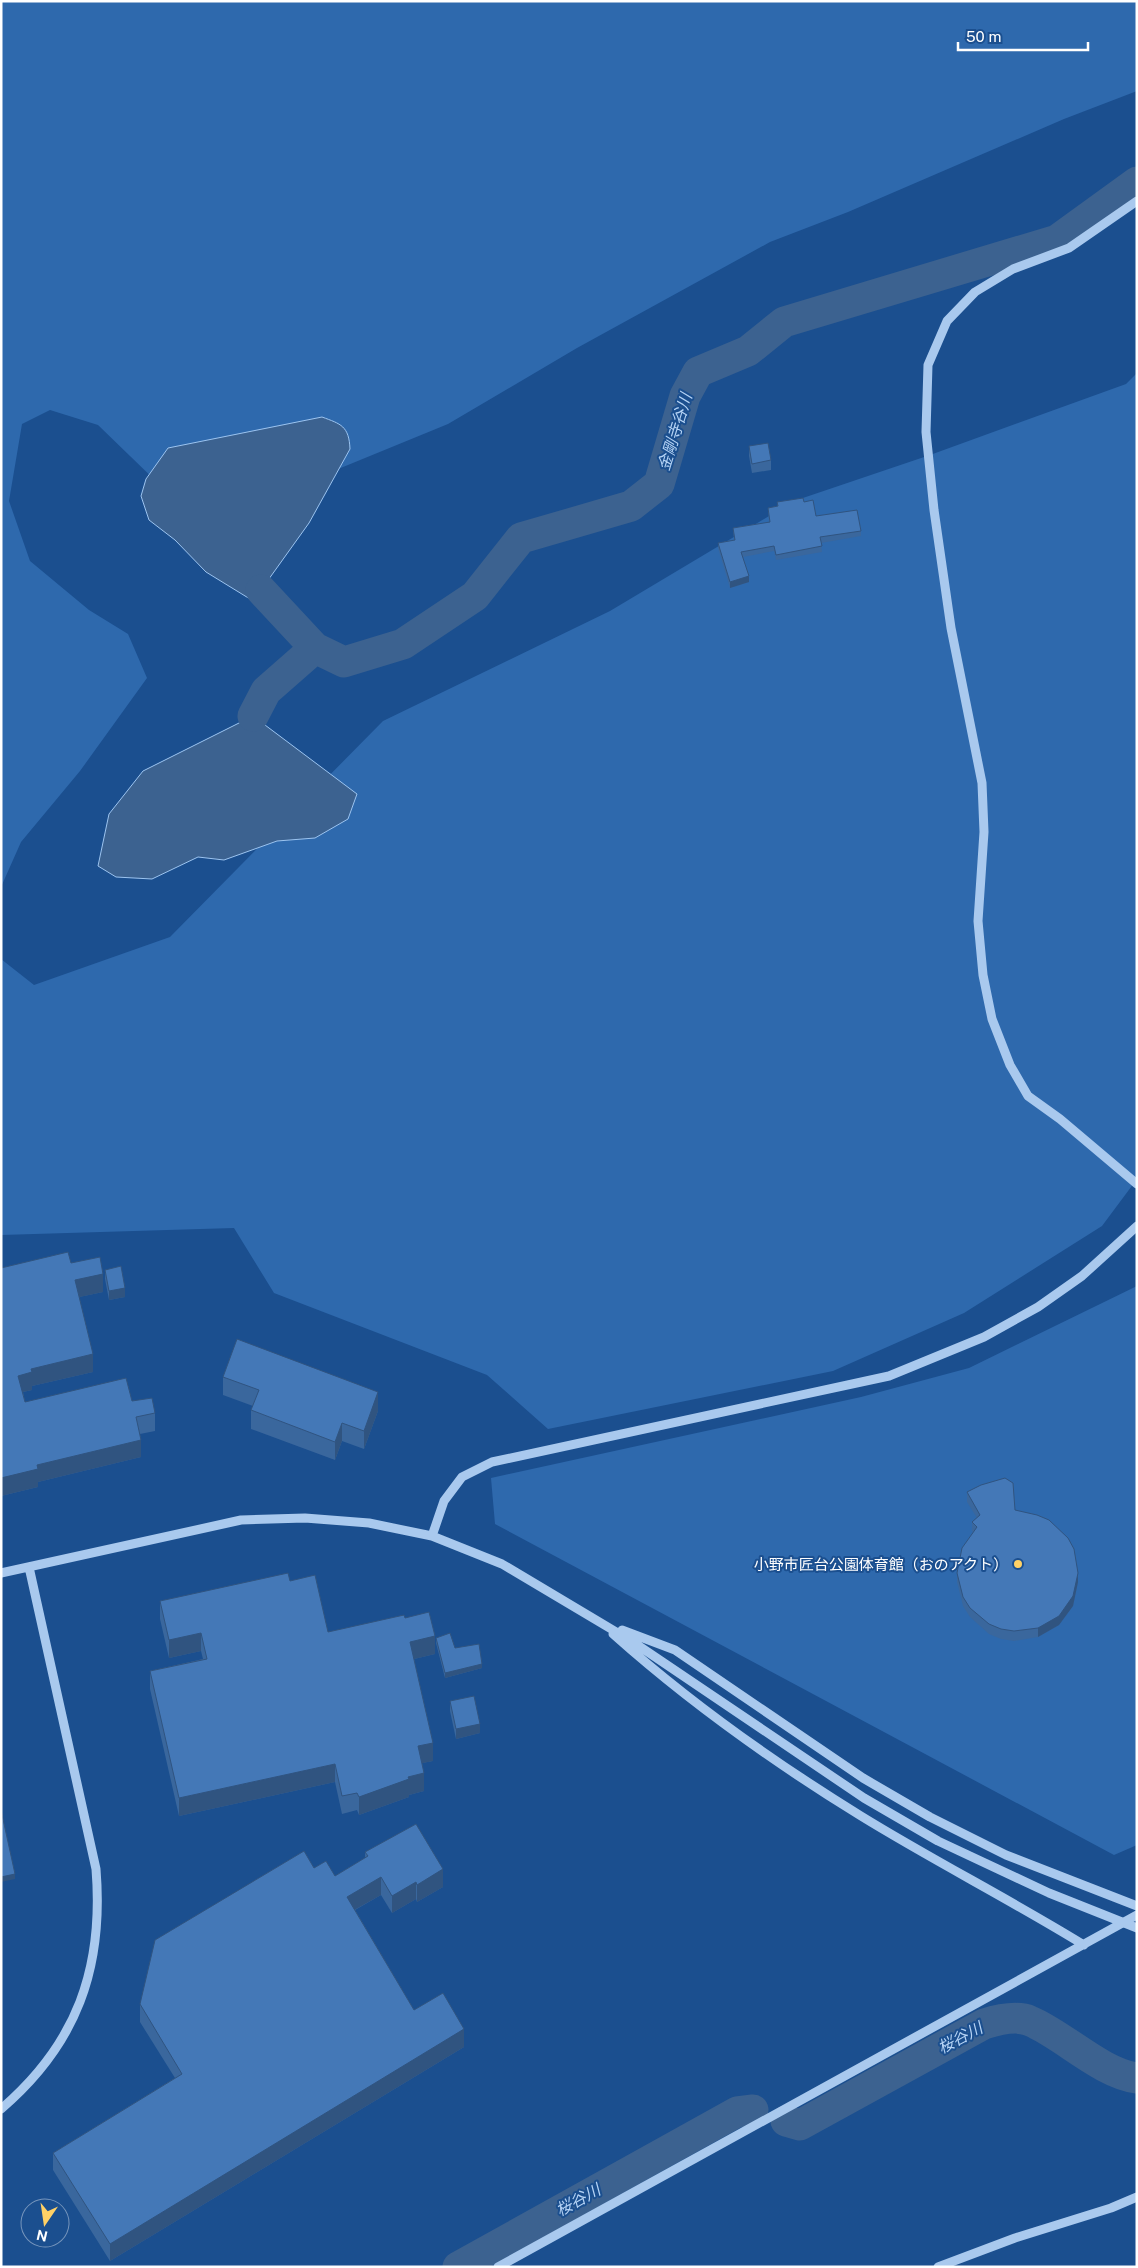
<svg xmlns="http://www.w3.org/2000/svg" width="1138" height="2268" font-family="'Public Sans','Noto Sans JP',sans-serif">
	<rect width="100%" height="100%" fill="#1b4f8f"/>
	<!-- green -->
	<path fill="#2e69ad" d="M 1,1 L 1137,1 L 1137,91 L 1064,119 L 848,212 L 770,242 L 577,348 L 448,424 L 248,506 L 162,487 L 98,425 L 50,410 L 22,424 L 9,501 L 30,561 L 89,610 L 128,634 L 147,678 L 80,771 L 21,842 L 1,887 Z
		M 1137,373 L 1137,1179 L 1102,1226 L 964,1313 L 833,1371 L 548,1429 L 487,1375 L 274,1293 L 234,1228 L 1,1235 L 1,959 L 34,985 L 170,937 L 383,721 L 610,611 L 794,501 L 930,455 L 1126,384 Z
		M 1137,1286 L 1137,1845 L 1114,1855 L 495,1524 L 491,1478 L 861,1397 L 969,1368 Z"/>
	<!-- water -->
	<path fill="#3c6290" stroke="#9cc4f0" d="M 322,417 C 341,424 349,426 350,449 L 309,523 L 261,590 L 250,599 L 206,572 L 175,540 L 149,520 L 141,496 L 146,479 L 168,448 Z
		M 253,716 L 357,794 L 348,819 L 315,838 L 277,841 L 224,860 L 198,857 L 152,879 L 116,877 L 98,866 L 109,814 L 143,771 Z"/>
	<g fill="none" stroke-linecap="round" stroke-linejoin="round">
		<!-- river -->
		<path stroke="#3c6290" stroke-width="31" d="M 261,590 L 315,648
			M 253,716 L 266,691 L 315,648 L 344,662 L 403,644 L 475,596 L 521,538 L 631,506 L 659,484 L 685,396 L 698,372 L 748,351 L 784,322 L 1057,240 L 1137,182
			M 786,2121 L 800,2125 L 984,2024 C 997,2020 1017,2015 1030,2021 C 1062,2034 1102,2074 1137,2078
			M 458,2267 L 737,2112 L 753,2110"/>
		<!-- minor -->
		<path stroke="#a9c9ee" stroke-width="9" d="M 1137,201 L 1069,248 L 1013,269 L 975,292 L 947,321 L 928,365 L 926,432 L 934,510 L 951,628 L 982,783 L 984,832 L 978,921 L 983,975 L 992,1019 L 1010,1065 L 1028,1096 L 1060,1119 L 1137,1184
			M 432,1536 L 444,1501 L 462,1477 L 492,1462 L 889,1376 L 984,1337 L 1038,1307 L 1082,1276 L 1137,1226
			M 1,1573 L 241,1520 L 305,1518 L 369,1523 L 432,1536 L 502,1564 L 633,1642 L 864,1798 L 938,1841 L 1049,1893 L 1137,1928
			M 622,1630 L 675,1650 L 863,1778 L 930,1817 L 1006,1855 L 1137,1906
			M 613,1634 C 688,1701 775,1763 861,1816 C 934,1861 1011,1900 1084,1945
			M 1,2109 C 77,2044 104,1968 96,1869 L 29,1567
			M 498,2267 L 1137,1915
			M 938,2267 L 1015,2238 L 1111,2208 L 1137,2197"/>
	</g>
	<!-- wall -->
	<path fill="#3a679d" d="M 749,446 L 771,460 L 771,470 L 752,473 L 749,456 Z
		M 777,502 L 804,502 L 816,516 L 861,531 L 861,536 L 821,543 L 822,552 L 776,560 L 774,551 L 743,557 L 749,582 L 730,588 L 718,548 L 718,543 L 734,540 L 733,528 L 769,522 L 768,508 L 777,506 Z
		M 71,1263 L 103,1292 L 79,1297 L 93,1372 L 32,1386 L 32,1390 L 23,1392 L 25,1402 L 132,1401 L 155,1413 L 155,1431 L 140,1434 L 141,1457 L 38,1482 L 38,1487 L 1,1496 L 1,1268 Z
		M 105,1270 L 125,1297 L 109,1300 L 105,1279 Z
		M 223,1377 L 378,1411 L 364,1449 L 342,1441 L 335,1460 L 251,1429 L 251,1410 L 253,1406 L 223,1395 Z
		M 967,1492 L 1015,1510 L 1078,1582 L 1073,1606 L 1059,1625 L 1038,1637 L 1014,1641 L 1001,1639 L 989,1634 L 970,1617 L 963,1606 L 957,1582 L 957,1573 L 973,1532 L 972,1531 L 972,1522 L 977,1518 L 967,1502 Z
		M 290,1581 L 328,1632 L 405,1618 L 435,1654 L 414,1659 L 433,1761 L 422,1763 L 424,1791 L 409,1795 L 409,1797 L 359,1815 L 357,1810 L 342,1814 L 335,1782 L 179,1816 L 150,1689 L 150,1671 L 203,1659 L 201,1651 L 169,1658 L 160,1619 L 160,1601 Z
		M 436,1638 L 455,1648 L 482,1668 L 445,1678 L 436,1643 Z
		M 450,1701 L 480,1733 L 456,1739 L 450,1711 Z
		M 365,1852 L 443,1887 L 417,1902 L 416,1899 L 392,1913 L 381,1895 L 355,1910 L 414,2010 L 464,2047 L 110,2261 L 53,2170 L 53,2153 L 175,2078 L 140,2022 L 140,2004 L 314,1868 L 335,1876 L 365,1858 Z"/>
	<!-- shaded-wall -->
	<path fill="#305480" d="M 749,576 L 749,582 L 730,588 L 730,582 Z
		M 103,1274 L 103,1292 L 75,1298 L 75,1280 Z
		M 125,1288 L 125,1297 L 109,1300 L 109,1291 Z
		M 93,1354 L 93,1372 L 32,1386 L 32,1390 L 18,1393 L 18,1376 L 31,1369 Z
		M 378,1392 L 378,1411 L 364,1449 L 364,1431 Z
		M 342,1423 L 342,1441 L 335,1460 L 335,1442 Z
		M 141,1440 L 141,1457 L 38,1482 L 38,1487 L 1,1496 L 1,1478 L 37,1465 Z
		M 1078,1573 L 1078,1582 L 1073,1606 L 1059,1625 L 1038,1637 L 1038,1628 Z
		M 201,1633 L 201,1651 L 169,1658 L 169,1640 Z
		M 435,1636 L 435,1654 L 410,1660 L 410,1642 Z
		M 482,1664 L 482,1668 L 445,1678 L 445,1673 Z
		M 480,1724 L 480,1733 L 456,1739 L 456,1729 Z
		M 433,1743 L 433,1761 L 418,1764 L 418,1746 Z
		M 335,1764 L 335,1782 L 179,1816 L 179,1798 Z
		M 424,1773 L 424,1791 L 409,1795 L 409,1797 L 359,1815 L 359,1797 L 408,1777 Z
		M 443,1869 L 443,1887 L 417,1902 L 417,1885 Z
		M 15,1874 L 15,1879 L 1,1882 L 1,1877 Z
		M 381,1877 L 381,1895 L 347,1914 L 347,1897 Z
		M 416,1882 L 416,1899 L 392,1913 L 392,1896 Z
		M 464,2029 L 464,2047 L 110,2261 L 110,2244 Z"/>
	<!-- building -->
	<path fill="#4478b7" stroke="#305480" d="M 768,443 L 771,460 L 752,464 L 749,446 Z
		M 803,498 L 804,502 L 813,500 L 816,516 L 857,510 L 861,531 L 820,537 L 822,546 L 776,555 L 774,546 L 741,552 L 749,576 L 730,582 L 718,543 L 735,540 L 733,528 L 770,522 L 768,508 L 778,506 L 777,502 Z
		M 68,1252 L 71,1263 L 100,1257 L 103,1274 L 75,1280 L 93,1354 L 31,1369 L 32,1372 L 18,1376 L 25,1402 L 126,1378 L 132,1401 L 152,1398 L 155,1413 L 136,1417 L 141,1440 L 37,1465 L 38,1469 L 1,1478 L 1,1268 Z
		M 121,1266 L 125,1288 L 109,1291 L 105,1270 Z
		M 237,1339 L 378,1392 L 364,1431 L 342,1423 L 335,1442 L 251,1410 L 259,1390 L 223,1377 Z
		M 1005,1478 L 1013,1483 L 1015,1510 L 1037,1515 L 1049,1520 L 1068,1538 L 1074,1549 L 1078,1573 L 1073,1596 L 1059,1616 L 1038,1628 L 1014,1631 L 1001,1629 L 989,1624 L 970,1608 L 963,1597 L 957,1573 L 962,1548 L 977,1527 L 972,1522 L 980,1515 L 967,1492 L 981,1485 Z
		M 288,1573 L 290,1581 L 315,1575 L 328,1632 L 404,1615 L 405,1618 L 429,1612 L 435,1636 L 410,1642 L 433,1743 L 418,1746 L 424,1773 L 408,1777 L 409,1779 L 359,1797 L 357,1793 L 342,1796 L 335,1764 L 179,1798 L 150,1671 L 207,1659 L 201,1633 L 169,1640 L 160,1601 Z
		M 450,1633 L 455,1648 L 479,1644 L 482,1664 L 445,1673 L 436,1638 Z
		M 474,1696 L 480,1724 L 456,1729 L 450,1701 Z
		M 1,1810 L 15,1874 L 1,1877 Z
		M 416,1824 L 443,1869 L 417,1885 L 416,1882 L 392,1896 L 381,1877 L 347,1897 L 414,2010 L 443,1993 L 464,2029 L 110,2244 L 53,2153 L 182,2074 L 140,2004 L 155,1940 L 304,1851 L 314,1868 L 326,1861 L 335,1876 L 368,1856 L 365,1852 Z"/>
	<!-- markers -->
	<circle fill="#ffd166" stroke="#1b4f8f" stroke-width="2" cx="1018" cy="1564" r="5"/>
	<g text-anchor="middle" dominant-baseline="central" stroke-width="4" stroke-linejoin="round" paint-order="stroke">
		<!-- poi labels -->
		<g font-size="15" fill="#fff" stroke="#1b4f8f" text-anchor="end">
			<text x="1008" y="1564">小野市匠台公園体育館（おのアクト）</text>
		</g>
		<!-- water labels -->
		<g font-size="16" font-style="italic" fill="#b5d3f5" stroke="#1b4f8f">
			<text transform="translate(675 432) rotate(-73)">金剛寺谷川</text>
			<text transform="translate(960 2038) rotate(-28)">桜谷川</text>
			<text transform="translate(578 2200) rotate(-29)">桜谷川</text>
		</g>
	</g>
	<!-- border -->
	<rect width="1138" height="2268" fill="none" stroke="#ffffff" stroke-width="5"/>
	<!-- north arrow -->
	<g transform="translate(45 2223) rotate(193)"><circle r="24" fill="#1b4f8f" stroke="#7695bc"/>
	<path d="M0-4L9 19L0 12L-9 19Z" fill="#ffd166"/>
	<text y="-8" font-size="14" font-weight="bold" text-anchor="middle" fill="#ffffff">N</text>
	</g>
	<!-- scale -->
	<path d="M958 42v8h130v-8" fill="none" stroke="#ffffff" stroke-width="2.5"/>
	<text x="966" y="42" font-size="15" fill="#ffffff" stroke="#1b4f8f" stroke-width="4" paint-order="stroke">50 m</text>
</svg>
